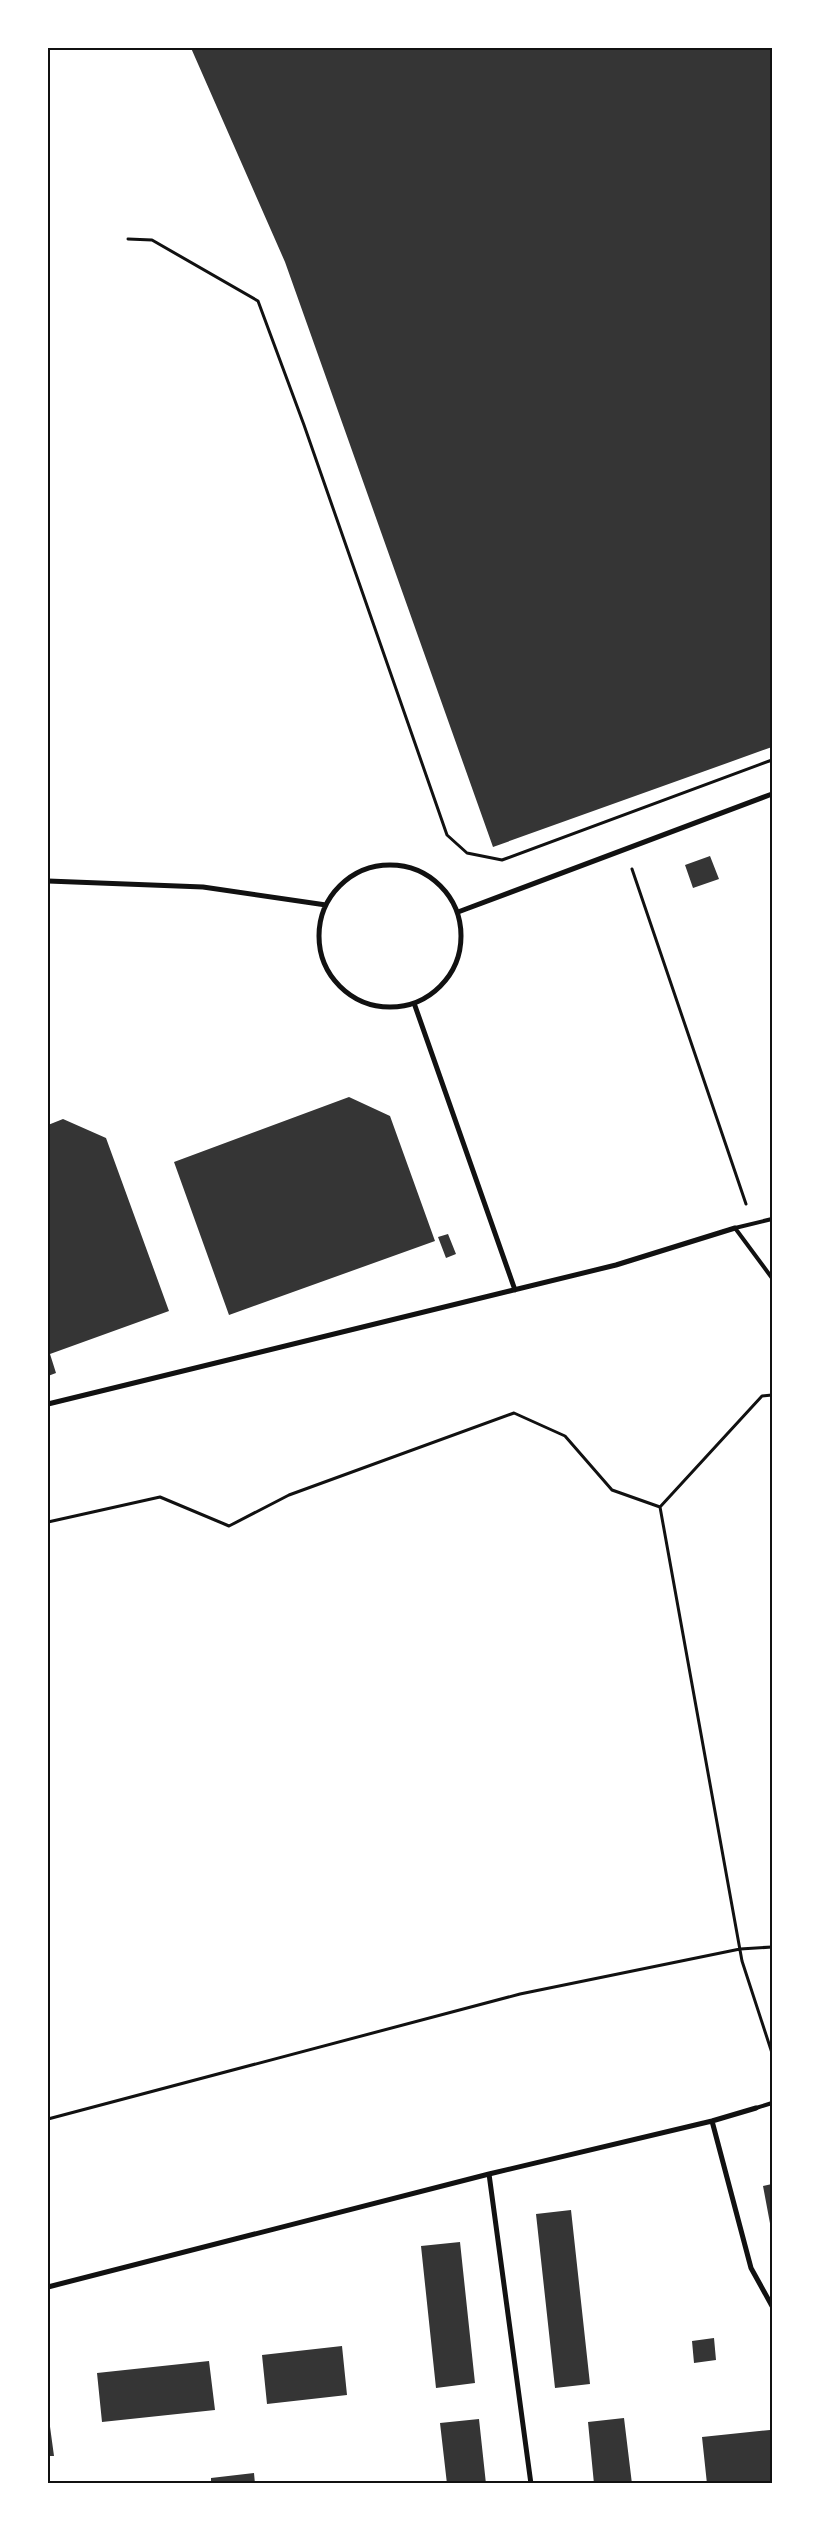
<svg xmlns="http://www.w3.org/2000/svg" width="820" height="2531" font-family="Mulish,sans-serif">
	<rect width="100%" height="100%" fill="#fff"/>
	<!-- building -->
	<path fill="#353535" d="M 191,48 L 772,48 L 772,747 L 493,847 L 285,262 Z
		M 710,856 L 719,879 L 693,888 L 685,865 Z
		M 349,1097 L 390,1116 L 435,1241 L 229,1315 L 174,1162 Z
		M 63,1119 L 106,1138 L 169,1311 L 50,1354 L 56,1373 L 48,1376 L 48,1125 Z
		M 448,1234 L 456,1254 L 446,1258 L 438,1237 Z
		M 772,2184 L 772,2234 L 763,2186 Z
		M 571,2210 L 590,2384 L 555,2388 L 536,2214 Z
		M 460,2242 L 475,2383 L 436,2388 L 421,2246 Z
		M 714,2338 L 716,2360 L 694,2363 L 692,2341 Z
		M 342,2346 L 347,2395 L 267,2404 L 262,2355 Z
		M 209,2361 L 215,2410 L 102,2422 L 97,2373 Z
		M 48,2412 L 54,2456 L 48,2456 Z
		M 624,2418 L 632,2484 L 594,2484 L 588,2422 Z
		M 479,2419 L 486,2484 L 447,2484 L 440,2423 Z
		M 770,2430 L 772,2484 L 707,2484 L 702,2437 Z
		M 254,2473 L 255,2484 L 211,2484 L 211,2478 Z"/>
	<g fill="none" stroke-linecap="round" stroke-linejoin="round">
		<!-- path -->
		<path stroke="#111" stroke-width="3" d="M 128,239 L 152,240 L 258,301 L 304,425 L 447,835 L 467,853 L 502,860 L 772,760
			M 632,869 L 746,1204
			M 772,1395 L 762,1396 L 660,1507 L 742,1961 L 772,2053
			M 48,1522 L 160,1497 L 229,1526 L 289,1495 L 514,1413 L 565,1436 L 612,1490 L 660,1507
			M 48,2119 L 520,1994 L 740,1949 L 772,1947"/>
		<!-- service -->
		<path stroke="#111" stroke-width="4" d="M 772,1219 L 735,1228 L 772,1278
			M 756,2108 L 772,2103"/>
		<!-- minor -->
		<path stroke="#111" stroke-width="5" d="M319 936a71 71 0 1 1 142 0a71 71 0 1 1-142 0Z
			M 48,881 L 203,887 L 326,905
			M 458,912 L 772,794
			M 414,1003 L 515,1290
			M 48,1404 L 616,1265 L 735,1228
			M 712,2121 L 751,2268 L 772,2306
			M 489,2174 L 531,2484
			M 48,2287 L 489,2174 L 712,2121 L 756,2108"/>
	</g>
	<!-- border -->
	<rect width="820" height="2531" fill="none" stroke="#ffffff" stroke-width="98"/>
	<rect x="49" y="49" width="722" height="2433" fill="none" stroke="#111" stroke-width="2"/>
</svg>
